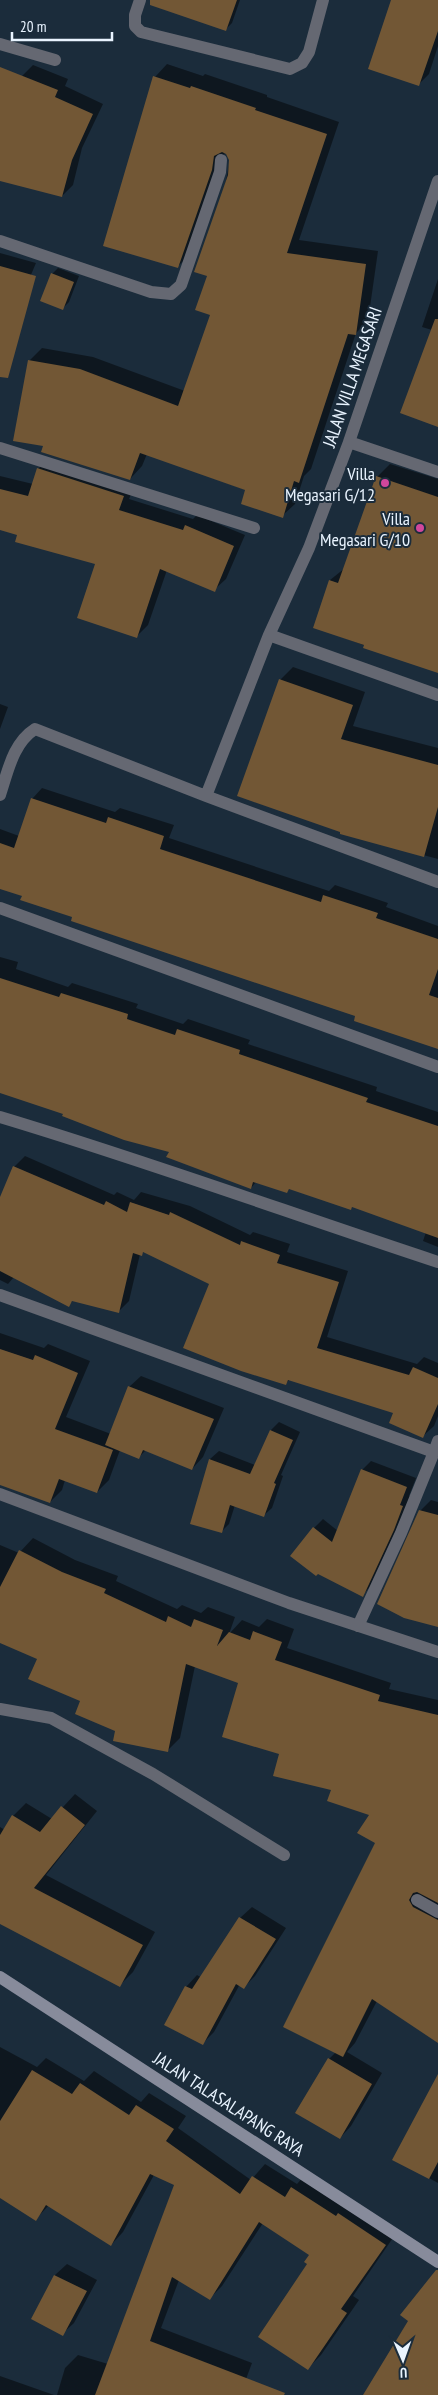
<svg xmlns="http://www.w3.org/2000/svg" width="438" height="2395" font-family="'PT Sans Narrow',sans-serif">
	<rect width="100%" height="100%" fill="#1b2c3b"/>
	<!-- shadow -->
	<path fill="#0007" d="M 177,0 L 240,0 L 232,23 L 226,29 Z
		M 393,0 L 438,0 L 438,46 L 429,74 L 419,84 Z
		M 167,64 L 203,76 L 205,74 L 267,95 L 267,97 L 339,122 L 299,240 L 378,251 L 368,321 L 356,333 L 311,469 L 304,476 L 295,504 L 282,516 L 246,490 L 147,454 L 142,466 L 130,479 L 44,445 L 29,361 L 42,348 L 93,357 L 185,391 L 211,315 L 208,275 L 230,160 L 225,152 L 191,254 L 178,266 L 155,77 Z
		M 33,65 L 68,79 L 65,86 L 103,104 L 82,148 L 73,185 L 62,196 L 0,177 L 0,77 L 22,76 Z
		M 0,253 L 36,263 L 0,348 Z
		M 58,268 L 79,276 L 69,302 L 63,308 L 52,274 Z
		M 438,279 L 438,425 L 432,330 L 422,327 Z
		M 49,458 L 135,485 L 129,499 L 193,519 L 197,515 L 245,535 L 226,579 L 214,590 L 167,570 L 148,625 L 137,636 L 96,563 L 19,534 L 0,529 L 0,476 L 33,484 L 38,469 Z
		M 390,464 L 438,479 L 438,672 L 314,627 L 330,580 L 345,568 L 377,477 Z
		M 293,667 L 365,692 L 353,726 L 438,748 L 438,859 L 341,833 L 280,680 Z
		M 0,704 L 8,707 L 0,729 Z
		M 42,788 L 115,812 L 120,808 L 174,825 L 169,838 L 329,891 L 335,885 L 388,903 L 386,907 L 438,926 L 438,1048 L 357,1016 L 74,916 L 0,887 L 0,829 L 19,836 L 32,799 Z
		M 0,957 L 18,962 L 16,969 L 68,987 L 72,983 L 138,1004 L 136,1008 L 183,1024 L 188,1019 L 250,1040 L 248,1044 L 377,1087 L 376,1091 L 438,1112 L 438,1247 L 423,1241 L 426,1232 L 353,1206 L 351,1209 L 290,1188 L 287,1192 L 256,1182 L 251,1188 L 170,1151 L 65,1113 L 0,1085 Z
		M 25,1156 L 114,1195 L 117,1192 L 134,1200 L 141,1192 L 190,1206 L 250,1235 L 253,1232 L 290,1244 L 287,1252 L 348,1271 L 327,1337 L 417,1364 L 424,1357 L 438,1363 L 438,1416 L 434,1426 L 423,1436 L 394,1412 L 290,1379 L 285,1384 L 211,1284 L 145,1251 L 140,1254 L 129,1301 L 119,1311 L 73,1300 L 69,1305 L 14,1277 L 8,1284 L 0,1280 L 0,1200 L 14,1167 Z
		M 0,1333 L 44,1348 L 48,1344 L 90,1361 L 66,1417 L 111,1434 L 129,1387 L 141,1376 L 224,1408 L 203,1457 L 192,1469 L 146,1450 L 139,1457 L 120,1450 L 109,1480 L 97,1492 L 65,1480 L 62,1490 L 50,1502 L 0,1474 Z
		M 279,1422 L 300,1432 L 281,1475 L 283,1476 L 272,1508 L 263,1516 L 235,1505 L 229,1524 L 221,1532 L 192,1523 L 210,1459 L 219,1451 L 255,1465 L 271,1430 Z
		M 371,1461 L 416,1478 L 409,1496 L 411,1497 L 371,1586 L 362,1595 L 314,1528 L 323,1519 L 338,1531 L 362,1470 Z
		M 431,1500 L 438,1502 L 438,1626 L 420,1511 Z
		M 33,1538 L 75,1560 L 118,1576 L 116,1581 L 177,1609 L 182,1605 L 201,1613 L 208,1607 L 235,1617 L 229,1634 L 242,1620 L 259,1627 L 267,1619 L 294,1629 L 287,1648 L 391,1683 L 389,1689 L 438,1700 L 438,2042 L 377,2001 L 355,2043 L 347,2052 L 382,2073 L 351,2126 L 340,2138 L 329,2059 L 336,2052 L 377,1843 L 371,1814 L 280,1753 L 239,1682 L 195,1666 L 180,1738 L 168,1750 L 116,1730 L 39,1658 L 0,1642 L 0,1545 L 19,1553 Z
		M 75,1794 L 97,1811 L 46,1875 L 155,1932 L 133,1972 L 120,1985 L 0,1923 L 0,1827 L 5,1830 L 13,1816 L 26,1803 L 52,1819 Z
		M 252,1907 L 286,1928 L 255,1976 L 244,1987 L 240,1984 L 214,2032 L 203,2043 L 166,2024 L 186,1987 L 197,1975 L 202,1978 L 240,1918 Z
		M 0,2047 L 37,2067 L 46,2058 L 84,2081 L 94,2071 L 141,2102 L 149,2093 L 186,2116 L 178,2128 L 251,2180 L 265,2164 L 297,2184 L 305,2175 L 397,2232 L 353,2296 L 359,2300 L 321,2355 L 308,2368 L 309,2264 L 311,2254 L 263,2223 L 222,2286 L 209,2299 L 179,2280 L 161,2328 L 252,2363 L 240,2395 L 57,2395 L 65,2368 L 78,2355 L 108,2364 L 175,2184 L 154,2175 L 123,2232 L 111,2245 L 49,2205 L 36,2219 L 0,2189 Z
		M 438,2077 L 438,2183 L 394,2159 Z
		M 67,2264 L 97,2280 L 74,2323 L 62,2334 L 33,2319 L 55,2275 Z
		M 0,2376 L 54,2395 L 0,2395 Z"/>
	<!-- building -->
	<path fill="#725735" d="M 150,0 L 237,0 L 226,31 L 150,5 Z
		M 391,0 L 438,0 L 438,31 L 419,86 L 368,69 Z
		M 0,67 L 58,90 L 55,97 L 93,114 L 72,160 L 62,197 L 0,181 Z
		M 153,76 L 190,88 L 191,86 L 256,108 L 255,110 L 327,134 L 287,253 L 366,264 L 356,335 L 348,334 L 299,483 L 294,481 L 283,518 L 241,504 L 245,490 L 140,453 L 130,480 L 41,452 L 43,446 L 13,441 L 28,360 L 80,369 L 178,406 L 210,315 L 195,310 L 207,276 L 194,272 L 228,175 L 229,160 L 226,154 L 222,152 L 214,156 L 212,170 L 178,268 L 103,246 Z
		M 0,266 L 36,276 L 8,378 L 0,377 Z
		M 51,273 L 74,282 L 63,310 L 40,301 Z
		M 435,319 L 438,319 L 438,427 L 400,413 Z
		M 37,468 L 124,496 L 119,510 L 183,530 L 185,525 L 234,546 L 215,592 L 160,569 L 137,638 L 77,618 L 95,564 L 15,542 L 17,535 L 0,530 L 0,489 L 28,496 Z
		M 376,476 L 438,497 L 438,673 L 363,648 L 364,645 L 313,628 L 329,580 L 338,583 Z
		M 279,679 L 353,705 L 341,739 L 438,765 L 438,807 L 424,857 L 340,834 L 340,832 L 237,796 Z
		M 31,798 L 106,823 L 108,817 L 164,836 L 160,849 L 321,902 L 323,895 L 378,913 L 376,918 L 438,939 L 438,969 L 429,995 L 438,998 L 438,1049 L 354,1021 L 355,1016 L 71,921 L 72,917 L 20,900 L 22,896 L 0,889 L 0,843 L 14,848 Z
		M 0,978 L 59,997 L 61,993 L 128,1014 L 127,1019 L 175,1035 L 177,1029 L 240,1050 L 239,1054 L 368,1098 L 366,1102 L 438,1126 L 438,1238 L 352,1207 L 351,1210 L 289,1189 L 287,1193 L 253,1182 L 251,1189 L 166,1157 L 169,1152 L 124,1140 L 62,1116 L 63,1114 L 0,1093 Z
		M 13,1166 L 104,1205 L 106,1201 L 127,1212 L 130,1202 L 169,1215 L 170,1212 L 240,1245 L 241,1241 L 280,1255 L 277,1263 L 339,1282 L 317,1348 L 409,1375 L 413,1367 L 438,1378 L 438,1404 L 423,1438 L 389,1423 L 393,1413 L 288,1380 L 286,1385 L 241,1371 L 183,1348 L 209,1284 L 143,1252 L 142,1256 L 133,1253 L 119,1313 L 72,1301 L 69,1307 L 0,1271 L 0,1197 Z
		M 0,1349 L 33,1360 L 35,1355 L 78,1373 L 55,1429 L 113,1450 L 97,1493 L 59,1479 L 50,1503 L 0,1485 Z
		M 128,1386 L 214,1419 L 192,1470 L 143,1450 L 139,1459 L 105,1445 Z
		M 270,1430 L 293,1440 L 274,1483 L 276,1484 L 264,1517 L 230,1505 L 222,1533 L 190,1524 L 209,1459 L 250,1474 Z
		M 361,1469 L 407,1487 L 400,1505 L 403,1506 L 394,1530 L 363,1597 L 318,1574 L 316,1576 L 290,1556 L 313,1527 L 332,1542 Z
		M 419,1510 L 438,1515 L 438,1627 L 404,1618 L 377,1604 Z
		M 19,1550 L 62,1572 L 106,1589 L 104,1593 L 166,1622 L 168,1616 L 191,1627 L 194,1619 L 223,1630 L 217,1646 L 229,1632 L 250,1640 L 253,1631 L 282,1642 L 275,1660 L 380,1695 L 378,1701 L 438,1715 L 438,1903 L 417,1892 L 413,1893 L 409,1900 L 413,1907 L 438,1920 L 438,2043 L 372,1999 L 343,2057 L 283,2027 L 375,1843 L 357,1833 L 369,1815 L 327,1801 L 331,1790 L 273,1776 L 279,1754 L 222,1737 L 238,1683 L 186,1664 L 168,1752 L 113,1741 L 115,1731 L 75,1714 L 80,1701 L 28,1679 L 37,1659 L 0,1643 L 0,1587 Z
		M 61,1806 L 85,1825 L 34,1888 L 143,1945 L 120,1987 L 0,1924 L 0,1835 L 12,1815 L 40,1832 Z
		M 239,1917 L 276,1939 L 244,1989 L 236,1984 L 203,2045 L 164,2025 L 185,1986 L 192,1989 Z
		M 328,2058 L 372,2084 L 340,2139 L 295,2113 Z
		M 32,2070 L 72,2094 L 80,2083 L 129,2115 L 136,2105 L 174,2129 L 166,2141 L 240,2194 L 252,2176 L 285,2197 L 291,2187 L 336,2216 L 338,2213 L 386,2245 L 341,2309 L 347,2313 L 308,2370 L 258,2337 L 307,2264 L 304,2262 L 309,2255 L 259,2222 L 210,2300 L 172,2277 L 150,2341 L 285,2393 L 284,2395 L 95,2395 L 174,2185 L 150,2174 L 111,2246 L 46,2205 L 36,2221 L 0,2198 L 0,2121 Z
		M 438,2074 L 438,2162 L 429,2179 L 392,2160 Z
		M 436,2270 L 438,2270 L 438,2395 L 363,2395 L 408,2321 L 400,2315 Z
		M 54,2275 L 87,2291 L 63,2336 L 31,2319 Z"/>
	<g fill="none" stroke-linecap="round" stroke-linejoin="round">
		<!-- lane -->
		<path stroke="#656872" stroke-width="12" d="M 417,1900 L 438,1912"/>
		<!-- street -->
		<path stroke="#656872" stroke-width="12" d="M 140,0 L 135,15 L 135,26 L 141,32 L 290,69 L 302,63 L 309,52 L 323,0
			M 0,44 L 55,60
			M 0,241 L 151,292 L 171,294 L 181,285 L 220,172 L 221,160
			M 349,442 L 438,472
			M 0,448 L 254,528
			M 269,635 L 438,695
			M 0,795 C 8,771 13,743 35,729 L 206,796 L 438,882
			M 206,796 L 269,635 L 309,548 L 349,442 L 438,181
			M 0,908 L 438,1067
			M 0,1117 C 147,1161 292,1214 438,1262
			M 0,1295 L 434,1452 L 438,1441
			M 0,1494 L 289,1603 L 438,1652
			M 358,1626 L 401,1533 L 434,1452
			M 0,1709 L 51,1718 L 153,1774 L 284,1855"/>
		<!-- secondary -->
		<path stroke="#878b9b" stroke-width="12" d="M 0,1977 L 438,2262"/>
	</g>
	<!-- markers -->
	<g fill="#d1479c" stroke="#1b2c3b" stroke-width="2">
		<circle cx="385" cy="483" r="5"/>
		<circle cx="420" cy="528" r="5"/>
	</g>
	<g text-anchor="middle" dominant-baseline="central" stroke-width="4" stroke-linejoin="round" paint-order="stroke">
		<!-- street labels -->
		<g font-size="18" fill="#e9f4ff" stroke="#1b2c3b">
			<text transform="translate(352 377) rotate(-71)">JALAN VILLA MEGASARI</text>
			<text transform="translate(229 2104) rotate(33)">JALAN TALASALAPANG RAYA</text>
		</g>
		<!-- poi labels -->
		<g font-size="18" fill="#e9f4ff" stroke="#1b2c3b" text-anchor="end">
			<text x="375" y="473">Villa<tspan x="375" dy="21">Megasari G/12</tspan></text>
			<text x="410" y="518">Villa<tspan x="410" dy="21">Megasari G/10</tspan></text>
		</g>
	</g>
	<!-- north arrow -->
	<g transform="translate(403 2360) rotate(178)" stroke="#1b2c3b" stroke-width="4" paint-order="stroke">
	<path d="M0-4L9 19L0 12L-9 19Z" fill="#e9f4ff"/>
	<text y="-8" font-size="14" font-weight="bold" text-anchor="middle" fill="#e9f4ff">U</text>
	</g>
	<!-- scale -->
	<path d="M12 32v8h100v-8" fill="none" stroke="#e9f4ff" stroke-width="2.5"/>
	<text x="20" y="32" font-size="15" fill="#e9f4ff" stroke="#1b2c3b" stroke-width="4" paint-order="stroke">20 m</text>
</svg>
